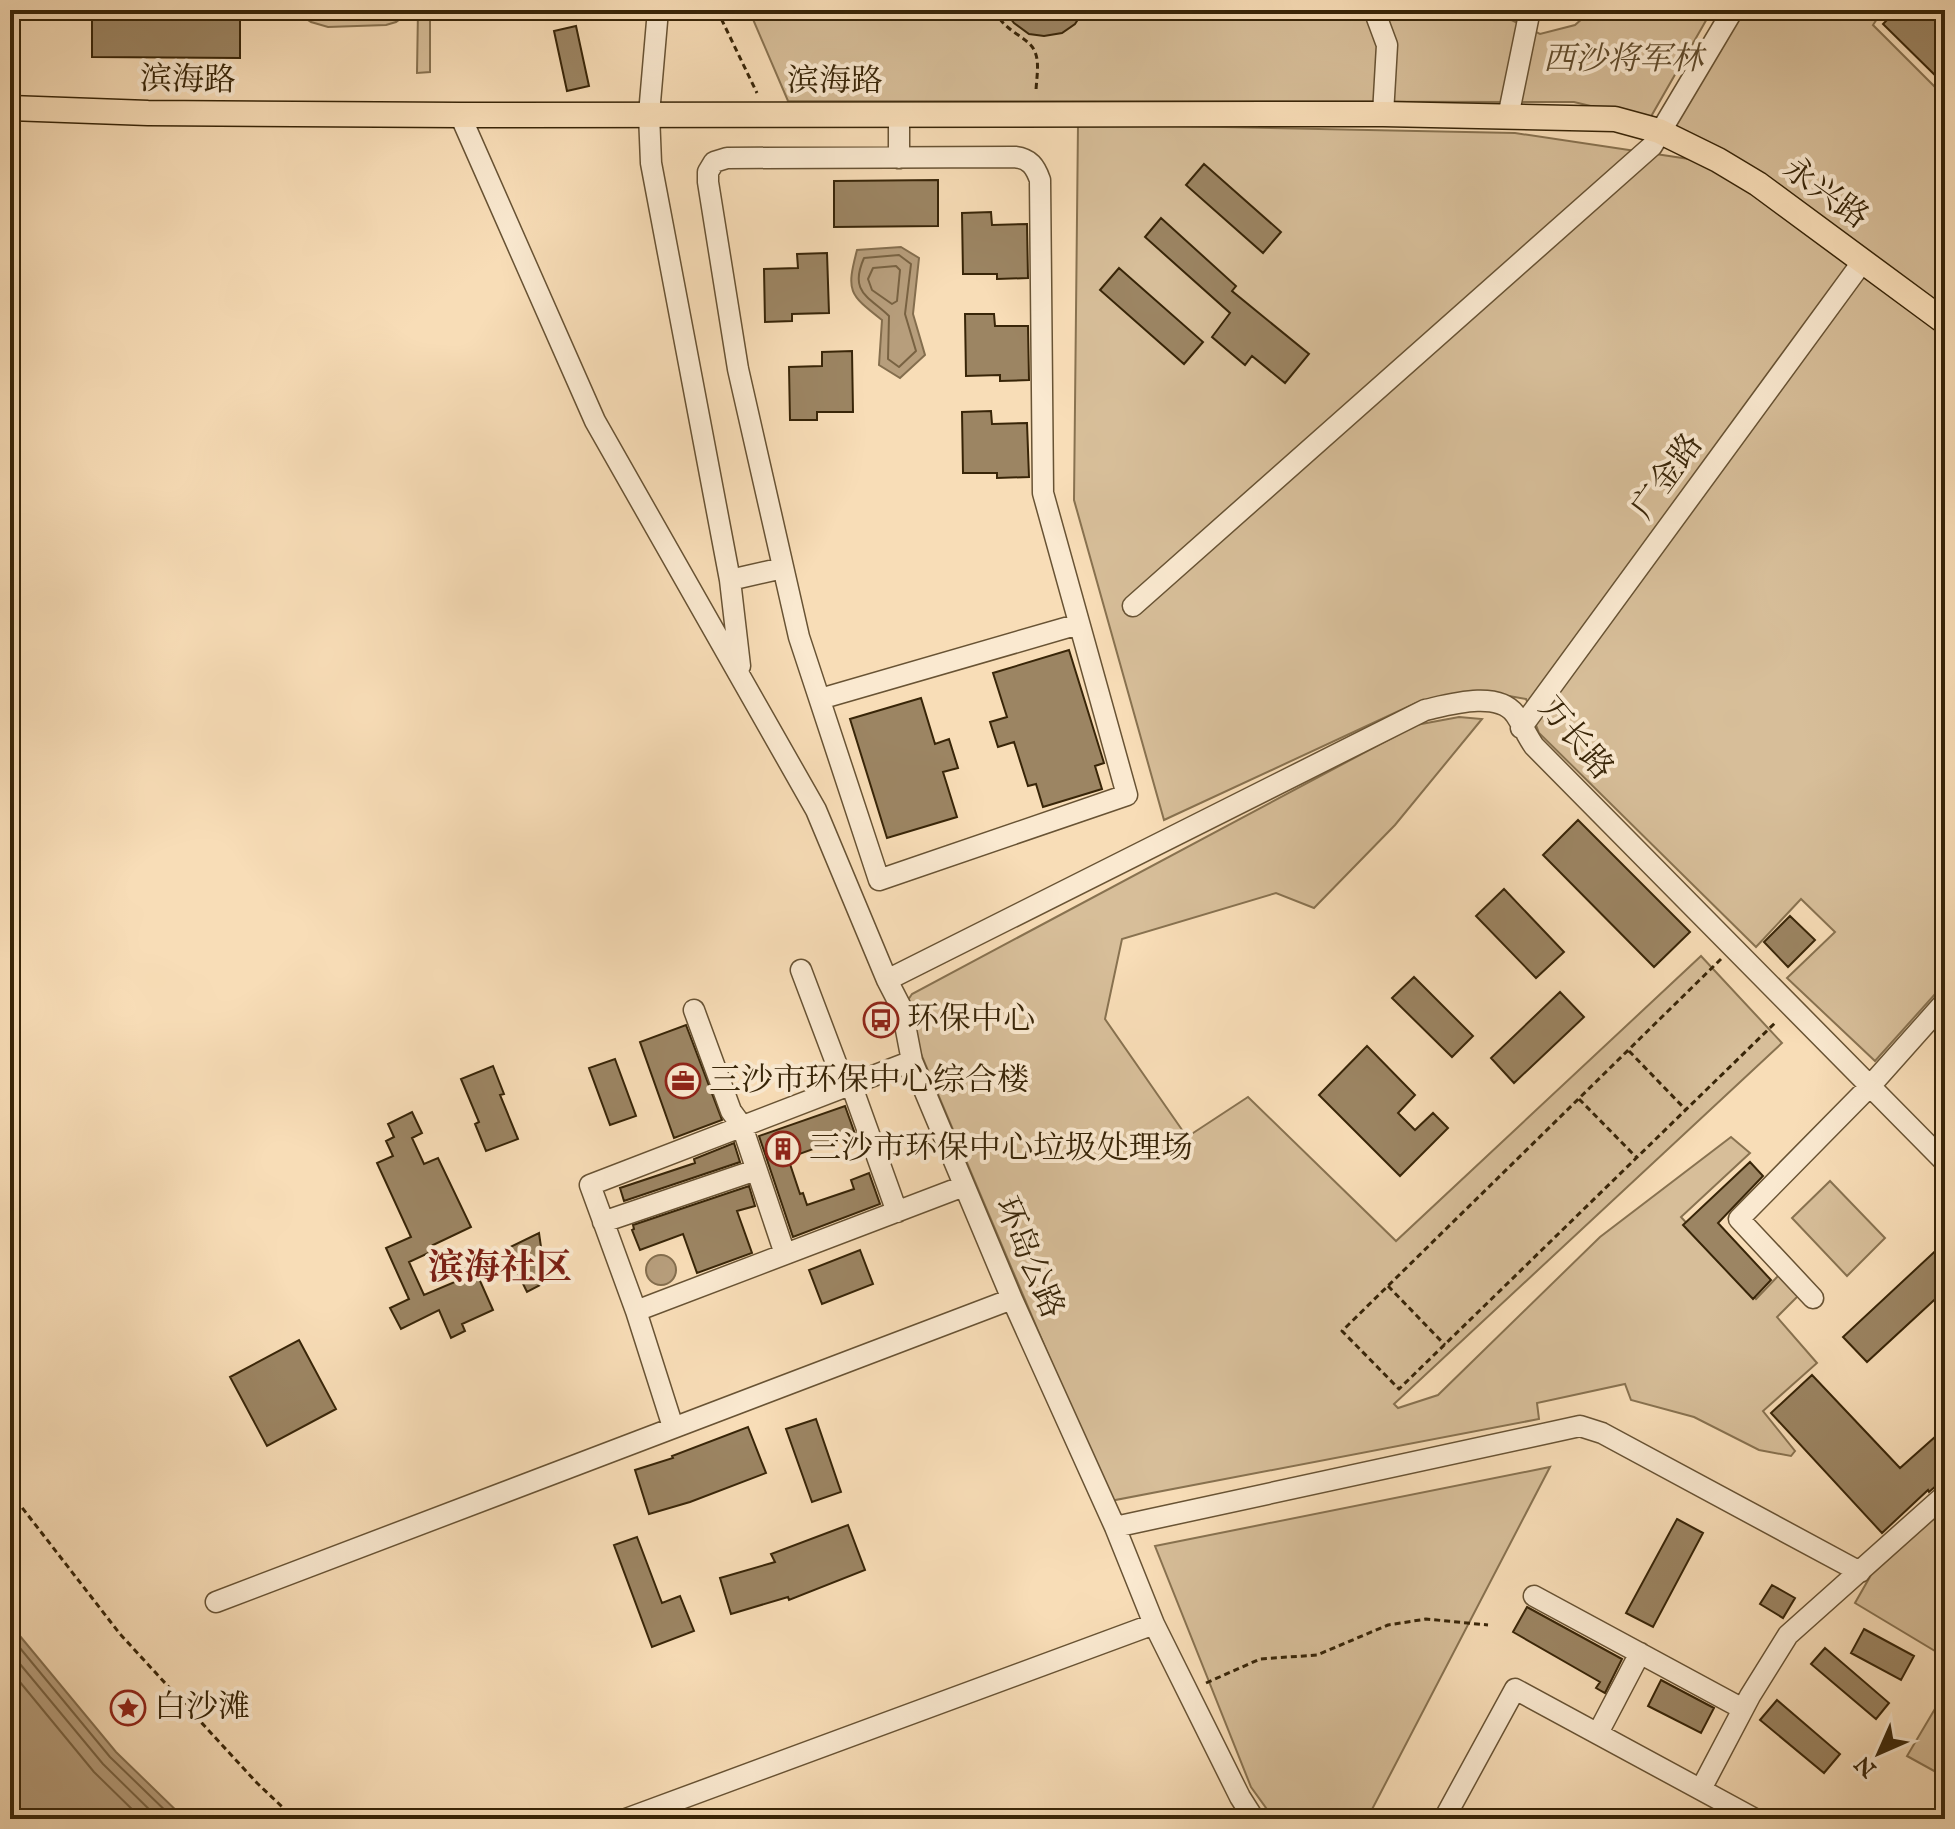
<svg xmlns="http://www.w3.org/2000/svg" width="1955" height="1829" font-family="'IM FELL English','Noto Serif SC',serif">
	<rect width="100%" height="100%" fill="#f8ddb7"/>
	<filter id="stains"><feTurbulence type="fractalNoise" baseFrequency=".0025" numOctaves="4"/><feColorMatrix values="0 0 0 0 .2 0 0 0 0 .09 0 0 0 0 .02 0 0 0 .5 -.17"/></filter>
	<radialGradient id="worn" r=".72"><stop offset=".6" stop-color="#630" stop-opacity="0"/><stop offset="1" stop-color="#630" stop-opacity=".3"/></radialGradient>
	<!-- green -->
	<path fill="#d7be99" stroke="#887250" stroke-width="2" d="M 293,10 L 333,13 L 412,10 L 396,22 L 386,25 L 328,27 L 311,22 Z
		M 418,10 L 430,10 L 430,72 L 417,73 Z
		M 749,10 L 1497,10 L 1499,14 L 1540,34 L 1575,25 L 1592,10 L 1712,10 L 1649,120 L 1574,102 L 788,101 Z
		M 1743,10 L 1883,10 L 1873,25 L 1945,97 L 1945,310 L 1669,125 Z
		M 1078,124 L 1515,133 L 1689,159 L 1727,174 L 1945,337 L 1945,983 L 1875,1061 L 1787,978 L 1835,932 L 1801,899 L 1756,947 L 1539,733 L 1526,699 L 1481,691 L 1416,703 L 1164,820 L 1074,500 Z
		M 1459,717 L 1482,719 L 1395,825 L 1314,908 L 1276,893 L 1122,939 L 1105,1019 L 1187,1137 L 1248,1097 L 1396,1241 L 1701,956 L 1782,1043 L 1394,1404 L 1398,1408 L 1438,1395 L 1600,1237 L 1731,1137 L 1750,1153 L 1681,1217 L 1756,1299 L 1779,1275 L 1798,1296 L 1777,1317 L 1817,1363 L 1763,1411 L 1795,1451 L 1791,1456 L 1759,1450 L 1694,1417 L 1631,1400 L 1625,1384 L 1537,1403 L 1539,1419 L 1110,1501 L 902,1009 L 912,994 L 1416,725 Z
		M 1830,1181 L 1885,1238 L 1847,1276 L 1792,1218 Z
		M 1550,1467 L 1367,1819 L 1274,1819 L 1251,1787 L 1155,1546 Z
		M 1945,1508 L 1945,1657 L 1855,1603 L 1871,1575 Z
		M 1945,1692 L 1945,1777 L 1907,1756 Z"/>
	<!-- water -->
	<path fill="#b79e7c" stroke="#846e4e" stroke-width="2" d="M 901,247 L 919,258 L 913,314 L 925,355 L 900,378 L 879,365 L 882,320 C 849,294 846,292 857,250 Z
		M646 1270a15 15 0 1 1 30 0a15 15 0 1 1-30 0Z
		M 10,1624 L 116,1752 L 185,1819 L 10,1819 Z"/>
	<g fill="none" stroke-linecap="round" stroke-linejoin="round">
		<!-- shore -->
		<path stroke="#786242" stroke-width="2" d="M 899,255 L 911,264 L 905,314 L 916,351 L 899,367 L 888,359 L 889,316 C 868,296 849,292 864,258 Z
			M 896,266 L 900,270 L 897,301 L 892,304 L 872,290 L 868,279 L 873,268 Z
			M 10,1636 L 110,1757 L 174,1819
			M 10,1652 L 103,1764 L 159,1819
			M 10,1670 L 94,1772 L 142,1819"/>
	</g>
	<!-- building -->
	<path fill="#9c8563" stroke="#382508" stroke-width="2" d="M 92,10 L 240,10 L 240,58 L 92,57 Z
		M 1004,10 L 1084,10 L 1075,24 L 1062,33 L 1044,36 L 1029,34 L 1014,23 Z
		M 1897,10 L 1945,10 L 1945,85 L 1883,24 Z
		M 576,26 L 589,86 L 567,91 L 554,31 Z
		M 1204,164 L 1281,232 L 1263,253 L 1186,185 Z
		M 938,180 L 938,226 L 834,227 L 834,181 Z
		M 991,212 L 992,225 L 1027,224 L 1028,278 L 997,279 L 997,274 L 963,274 L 962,213 Z
		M 1161,218 L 1236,286 L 1232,291 L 1309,354 L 1285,383 L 1252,356 L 1245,365 L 1212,337 L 1230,313 L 1145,237 Z
		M 827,253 L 829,313 L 792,314 L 792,321 L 765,322 L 764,269 L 798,268 L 797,254 Z
		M 1119,268 L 1203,342 L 1184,364 L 1100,290 Z
		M 965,314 L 994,314 L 995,326 L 1028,326 L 1029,380 L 1000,381 L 1000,375 L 966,376 Z
		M 852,351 L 853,412 L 817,412 L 817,420 L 790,420 L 789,367 L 822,366 L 822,352 Z
		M 991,411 L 992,424 L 1027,423 L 1029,477 L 997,478 L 997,473 L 963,473 L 962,412 Z
		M 1069,650 L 1104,763 L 1095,766 L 1102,789 L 1043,807 L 1036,784 L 1028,786 L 1014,742 L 998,747 L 990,722 L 1007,717 L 993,673 Z
		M 921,698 L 935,744 L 949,739 L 958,768 L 943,772 L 957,817 L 887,838 L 850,719 Z
		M 1578,820 L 1690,932 L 1654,967 L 1543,855 Z
		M 1504,889 L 1564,952 L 1536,978 L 1476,916 Z
		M 1790,916 L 1815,940 L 1788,967 L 1764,942 Z
		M 1414,977 L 1473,1036 L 1452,1057 L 1392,998 Z
		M 1560,992 L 1584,1017 L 1514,1083 L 1491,1058 Z
		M 686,1025 L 722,1120 L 674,1138 L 640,1042 Z
		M 1367,1046 L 1415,1095 L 1398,1113 L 1415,1130 L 1433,1113 L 1448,1128 L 1400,1176 L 1319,1095 Z
		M 615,1059 L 636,1116 L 610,1125 L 589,1068 Z
		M 493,1066 L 504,1094 L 500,1095 L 518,1139 L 486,1151 L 475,1124 L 479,1122 L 461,1079 Z
		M 845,1106 L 855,1134 L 788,1158 L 800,1194 L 803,1193 L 807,1205 L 854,1189 L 851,1180 L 869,1173 L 880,1204 L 793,1237 L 759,1136 Z
		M 412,1112 L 422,1133 L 412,1138 L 424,1164 L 438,1158 L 471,1227 L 433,1245 L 435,1250 L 409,1262 L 424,1295 L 462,1279 L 459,1271 L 473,1265 L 493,1310 L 462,1324 L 465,1331 L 451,1338 L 439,1310 L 401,1329 L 390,1308 L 409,1299 L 386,1248 L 411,1237 L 377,1163 L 393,1156 L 386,1141 L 394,1137 L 388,1124 Z
		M 734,1143 L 740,1162 L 624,1201 L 620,1188 L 695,1163 L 694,1159 Z
		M 1750,1162 L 1763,1176 L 1718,1223 L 1771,1280 L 1753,1299 L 1683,1225 Z
		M 749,1186 L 755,1206 L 737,1211 L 752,1253 L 697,1273 L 683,1234 L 640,1250 L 632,1230 L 634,1229 L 633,1225 Z
		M 539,1233 L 546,1282 L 527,1292 L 506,1249 Z
		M 1945,1242 L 1945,1290 L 1867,1362 L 1843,1337 Z
		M 860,1250 L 873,1284 L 822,1304 L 809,1270 Z
		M 299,1340 L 336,1409 L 267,1446 L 230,1377 Z
		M 1812,1375 L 1900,1468 L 1945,1428 L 1945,1478 L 1929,1492 L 1928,1490 L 1882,1533 L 1771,1413 Z
		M 816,1419 L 841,1492 L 812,1502 L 786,1429 Z
		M 748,1427 L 766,1473 L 690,1502 L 649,1514 L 635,1470 L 673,1458 L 672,1456 Z
		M 1677,1519 L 1703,1533 L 1653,1627 L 1626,1613 Z
		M 848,1525 L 865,1570 L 789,1600 L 788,1597 L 731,1614 L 720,1578 L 775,1562 L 771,1554 Z
		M 637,1537 L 662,1603 L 680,1596 L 694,1631 L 652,1647 L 614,1545 Z
		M 1772,1585 L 1795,1598 L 1783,1618 L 1760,1604 Z
		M 1527,1607 L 1622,1659 L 1605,1693 L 1596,1688 L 1600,1682 L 1513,1632 Z
		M 1864,1629 L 1914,1656 L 1901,1680 L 1851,1653 Z
		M 1825,1648 L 1889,1703 L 1876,1719 L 1811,1664 Z
		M 1661,1680 L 1714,1708 L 1701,1733 L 1648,1706 Z
		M 1777,1700 L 1840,1754 L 1824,1773 L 1760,1720 Z"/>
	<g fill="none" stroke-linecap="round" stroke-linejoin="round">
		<!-- minor casing -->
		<g stroke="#685334" stroke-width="23">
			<path id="minor" d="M 658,10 L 649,114 L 651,163 L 730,580 L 740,666
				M 1374,10 L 1387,45 L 1383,114
				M 899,114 L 899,158
				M 460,115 L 595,421 L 816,810 L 887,980 L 902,1009 L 912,1061 L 1012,1299 L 1115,1527 L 1154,1624 L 1240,1797 L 1254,1819
				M 1508,117 L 1530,10
				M 1015,157 C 1030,159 1035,166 1040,180 L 1043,493 L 1127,795 L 879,880 L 799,637 L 738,369 L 708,182 L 708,172 L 714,162 L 727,158 Z
				M 730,580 L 783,568
				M 1133,606 L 1652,146 L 1733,10
				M 820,699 L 1079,624
				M 1521,728 L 1863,261
				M 801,970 L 841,1076 L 851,1084 L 897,1212
				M 887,980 L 1425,710 C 1448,705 1497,690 1515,714 C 1522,724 1527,736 1534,746 L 1945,1162
				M 694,1010 L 731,1111 L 742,1126 L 785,1254
				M 912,1061 L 590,1185 L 636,1311 L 964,1186
				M 603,1222 L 756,1170
				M 1813,1298 L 1739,1219 L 1871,1085 L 1945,1002
				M 636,1311 L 673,1427
				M 1115,1527 L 1580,1426 L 1602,1433 L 1860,1572
				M 1534,1596 L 1743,1709
				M 216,1602 L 1012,1299
				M 1598,1733 L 1640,1653
				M 1701,1789 L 1750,1696 L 1788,1635 L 1945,1495
				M 626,1819 L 1154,1624
				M 1444,1819 L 1515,1689 L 1755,1819"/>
		</g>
		<!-- major casing -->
		<g stroke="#382508" stroke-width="27">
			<path id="major" d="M 10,108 L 148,113 L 460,115 L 1383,114 L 1615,119 L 1659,131 L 1718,160 L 1758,184 L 1945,322"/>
		</g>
		<!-- path -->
		<path stroke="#382508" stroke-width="3" stroke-dasharray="6 4" stroke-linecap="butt" d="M 717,10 L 757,93
			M 995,10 C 1004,33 1029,36 1035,52 C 1040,63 1036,81 1036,92
			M 1721,959 L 1342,1331 L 1399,1389 L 1777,1021
			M 1629,1051 L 1686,1110
			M 1579,1099 L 1637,1158
			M 1388,1286 L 1445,1345
			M 10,1492 L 120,1634 L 257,1783 L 295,1819
			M 1206,1683 L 1260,1659 L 1317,1655 L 1388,1625 L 1426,1619 L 1488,1625"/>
		<!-- minor -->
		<use href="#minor" stroke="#fae9d0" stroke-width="20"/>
		<!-- major -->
		<use href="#major" stroke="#f8ddb7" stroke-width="24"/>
	</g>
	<!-- icons -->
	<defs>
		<g id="bus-ring" transform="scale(1.8)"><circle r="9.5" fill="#fae9d0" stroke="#8f2418" stroke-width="1.5"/><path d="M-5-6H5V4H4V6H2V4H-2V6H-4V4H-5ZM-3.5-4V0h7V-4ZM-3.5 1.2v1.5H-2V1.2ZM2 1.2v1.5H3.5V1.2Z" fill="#8f2418"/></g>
		<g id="office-ring" transform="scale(1.8)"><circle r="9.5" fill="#fae9d0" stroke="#8f2418" stroke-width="1.5"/><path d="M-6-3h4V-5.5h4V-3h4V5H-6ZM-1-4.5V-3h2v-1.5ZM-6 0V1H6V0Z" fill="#8f2418"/></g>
		<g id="building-ring" transform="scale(1.8)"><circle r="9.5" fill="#fae9d0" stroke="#8f2418" stroke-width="1.5"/><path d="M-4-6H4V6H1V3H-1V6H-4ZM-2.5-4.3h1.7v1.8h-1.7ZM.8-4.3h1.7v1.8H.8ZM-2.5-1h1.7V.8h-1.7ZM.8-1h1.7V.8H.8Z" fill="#8f2418"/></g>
		<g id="sight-ring" transform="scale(1.8)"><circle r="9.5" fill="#fae9d0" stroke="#8f2418" stroke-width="1.5"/><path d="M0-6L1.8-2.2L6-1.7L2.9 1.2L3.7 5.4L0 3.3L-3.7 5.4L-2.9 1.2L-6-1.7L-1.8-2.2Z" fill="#8f2418"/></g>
	</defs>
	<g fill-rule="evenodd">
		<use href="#bus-ring" x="881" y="1020"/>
		<use href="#office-ring" x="683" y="1081"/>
		<use href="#building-ring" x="783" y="1149"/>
		<use href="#sight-ring" x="128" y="1708"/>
	</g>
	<g text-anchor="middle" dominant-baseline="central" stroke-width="8" stroke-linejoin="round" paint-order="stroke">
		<!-- park labels -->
		<g font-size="32" font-style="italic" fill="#604b2c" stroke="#fae9d0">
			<text x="1623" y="60">西沙将军林</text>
		</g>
		<!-- street labels -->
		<g font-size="32" fill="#382508" stroke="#fae9d0">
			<text transform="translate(188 81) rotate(1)">滨海路</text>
			<text x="835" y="82">滨海路</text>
			<text transform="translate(1825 194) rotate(36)">永兴路</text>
			<text transform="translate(1668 477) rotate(-54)">广金路</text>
			<text transform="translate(1575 739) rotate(50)">万长路</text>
			<text transform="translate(1028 1258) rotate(67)">环岛公路</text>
		</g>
		<!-- poi labels -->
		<g font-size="32" fill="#382508" stroke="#fae9d0" text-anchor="start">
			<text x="907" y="1020">环保中心</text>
			<text x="709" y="1081">三沙市环保中心综合楼</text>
			<text x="809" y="1149">三沙市环保中心垃圾处理场</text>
			<text x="154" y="1708">白沙滩</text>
		</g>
		<!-- quarter labels -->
		<g font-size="36" font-weight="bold" fill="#7a1f14" stroke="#fae9d0">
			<text x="500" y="1269">滨海社区</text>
		</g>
	</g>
	<!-- margin -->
	<rect width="1955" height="1829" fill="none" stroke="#f8ddb7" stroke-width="40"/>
	<rect x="12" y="12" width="1931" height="1805" fill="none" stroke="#382508" stroke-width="4"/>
	<rect x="20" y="20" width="1915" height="1789" fill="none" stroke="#382508" stroke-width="2"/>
	<!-- north arrow -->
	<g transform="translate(1879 1753) rotate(225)" stroke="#fae9d0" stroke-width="6" paint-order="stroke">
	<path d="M0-6L14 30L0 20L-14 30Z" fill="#382508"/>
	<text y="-12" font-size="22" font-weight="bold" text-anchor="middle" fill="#382508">N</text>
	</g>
	<rect width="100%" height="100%" filter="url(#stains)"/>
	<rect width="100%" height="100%" fill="url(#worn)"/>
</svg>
